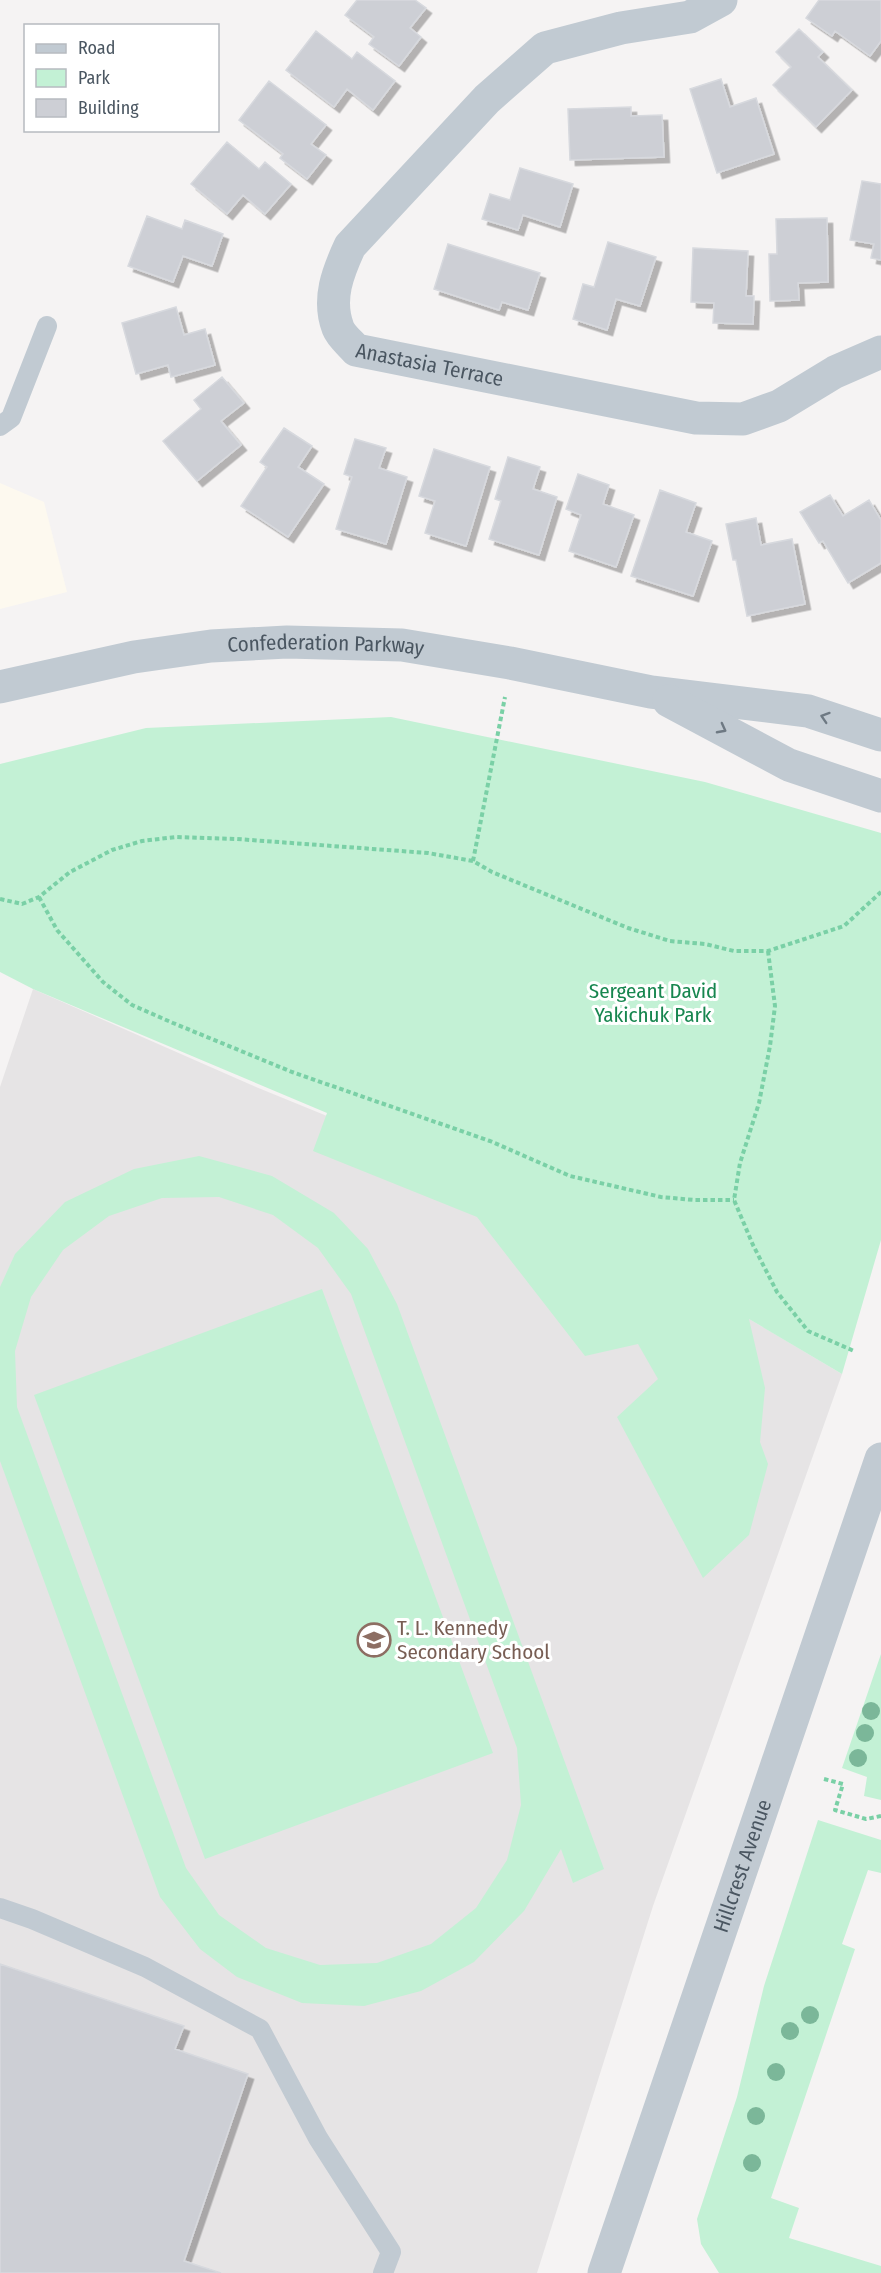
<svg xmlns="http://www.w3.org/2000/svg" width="881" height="2273" font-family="'Fira Sans Condensed',sans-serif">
	<defs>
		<filter id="shadow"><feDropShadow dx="5.5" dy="5.5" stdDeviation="0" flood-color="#0004"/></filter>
	</defs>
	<rect width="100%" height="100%" fill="#f5f3f3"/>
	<!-- commercial -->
	<path fill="#fdf9ef" d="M 0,483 L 44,502 L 67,592 L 0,609 Z"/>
	<!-- education -->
	<path fill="#e6e4e5" d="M 33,989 L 256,1087 L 584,1221 L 842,1374 L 653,1906 L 537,2273 L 0,2273 L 0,1087 Z"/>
	<!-- green -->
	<path fill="#c3f1d5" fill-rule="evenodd" d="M 391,717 L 705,782 L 881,833 L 881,1240 L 842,1374 L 749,1319 L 765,1388 L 760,1442 L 768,1464 L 749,1535 L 703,1578 L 617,1417 L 658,1379 L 638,1344 L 585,1356 L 477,1217 L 313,1151 L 327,1113 L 33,989 L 0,972 L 0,764 L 146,728 Z
		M 199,1156 L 272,1176 L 334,1213 L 368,1249 L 397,1304 L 604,1869 L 573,1883 L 561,1849 L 524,1911 L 474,1962 L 421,1991 L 364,2006 L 302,2003 L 237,1977 L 200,1949 L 160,1897 L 0,1461 L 0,1287 L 15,1254 L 65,1202 L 134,1169 ZM 219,1197 L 273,1215 L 318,1248 L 351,1294 L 517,1748 L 521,1805 L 507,1860 L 476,1908 L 431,1944 L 377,1963 L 320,1965 L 266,1948 L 219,1915 L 186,1868 L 17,1407 L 15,1351 L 31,1297 L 63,1250 L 109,1216 L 162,1198 Z
		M 322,1289 L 493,1753 L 205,1859 L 34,1395 Z
		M 881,1654 L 881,1800 L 864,1796 L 867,1777 L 842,1768 Z
		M 818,1820 L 881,1840 L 881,1873 L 868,1870 L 842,1944 L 855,1949 L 771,2198 L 799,2208 L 789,2238 L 881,2266 L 881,2273 L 719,2273 L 701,2244 L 697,2219 L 737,2097 L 764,1986 Z"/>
	<!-- building -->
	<path fill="#cdcfd5" stroke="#d7d9de" stroke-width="1.5" filter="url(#shadow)" d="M 357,0 L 415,0 L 426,8 L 410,28 L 421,37 L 399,66 L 369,44 L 374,37 L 345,15 Z
		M 819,0 L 881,0 L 881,41 L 870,56 L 835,31 L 832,36 L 806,18 Z
		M 799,29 L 823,52 L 818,57 L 852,90 L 816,127 L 773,85 L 791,67 L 776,52 Z
		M 316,31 L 352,59 L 357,52 L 395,81 L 373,110 L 347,89 L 334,107 L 286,70 Z
		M 721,79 L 730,107 L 756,98 L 774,154 L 717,173 L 690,89 Z
		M 269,81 L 326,125 L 311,144 L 326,155 L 307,179 L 280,158 L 283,154 L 239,120 Z
		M 631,107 L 631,116 L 662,115 L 664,157 L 570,160 L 568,109 Z
		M 227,142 L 259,169 L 265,162 L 291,184 L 265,214 L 243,195 L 227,214 L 191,184 Z
		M 520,168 L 573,184 L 560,227 L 523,215 L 518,230 L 482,219 L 490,194 L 510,200 Z
		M 862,181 L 881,184 L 881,260 L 871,258 L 874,244 L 850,240 Z
		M 147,216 L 182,229 L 185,220 L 223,234 L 212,266 L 183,256 L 173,282 L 128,266 Z
		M 827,218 L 828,282 L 798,283 L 799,300 L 770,301 L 769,254 L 777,254 L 776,219 Z
		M 608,242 L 656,257 L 640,306 L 616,299 L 607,330 L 573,319 L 583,284 L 594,287 Z
		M 448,244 L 540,273 L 528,310 L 502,302 L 499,310 L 434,289 Z
		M 693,248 L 748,251 L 746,296 L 754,296 L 753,324 L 713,323 L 714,303 L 691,302 Z
		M 176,307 L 184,335 L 205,329 L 215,365 L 171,377 L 168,365 L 136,374 L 122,323 Z
		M 222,377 L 244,403 L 221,421 L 241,445 L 197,481 L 163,441 L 201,409 L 194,400 Z
		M 284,428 L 312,446 L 298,467 L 324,484 L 288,537 L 241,506 L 267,467 L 260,462 Z
		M 355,439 L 386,448 L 379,468 L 407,477 L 386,544 L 336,529 L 352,477 L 344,474 Z
		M 434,449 L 490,467 L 466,546 L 425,533 L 435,501 L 419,496 Z
		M 508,457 L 540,467 L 533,489 L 557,497 L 539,555 L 489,539 L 501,501 L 495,499 Z
		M 578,474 L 609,485 L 603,504 L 634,515 L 616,567 L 569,551 L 581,515 L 566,509 Z
		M 660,490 L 696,503 L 686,532 L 712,541 L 693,596 L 631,576 Z
		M 830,495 L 843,516 L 869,500 L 881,520 L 881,563 L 848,583 L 823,541 L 819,543 L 800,512 Z
		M 756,518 L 761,545 L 792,539 L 805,604 L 747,616 L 736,560 L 733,560 L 726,524 Z
		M 0,1964 L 184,2026 L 175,2049 L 248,2074 L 184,2261 L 221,2273 L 0,2273 Z"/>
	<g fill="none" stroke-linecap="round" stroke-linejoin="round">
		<!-- path -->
		<path stroke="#7ad0a6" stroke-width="4" stroke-dasharray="4.5 3" stroke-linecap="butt" d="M 473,861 L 505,697
			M 39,897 L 57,930 L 103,982 L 132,1005 L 173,1023 L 292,1072 L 490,1141 L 570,1176 L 661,1197 L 694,1200 L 734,1200
			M 0,899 L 22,904 L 39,897 L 70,872 L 112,850 L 142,841 L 176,837 L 237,839 L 428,853 L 473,861 L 492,872 L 628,928 L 670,941 L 705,944 L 734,951 L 768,951 L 844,926 L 881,892
			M 768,951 L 775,1006 L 770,1046 L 759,1103 L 740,1163 L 734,1200 L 753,1245 L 777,1292 L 808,1331 L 854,1351
			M 824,1779 L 843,1784 L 835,1810 L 866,1819 L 881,1816"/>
		<!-- service -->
		<path stroke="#c1cad2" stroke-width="20" d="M 0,426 L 11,418 L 47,326
			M 0,1908 L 32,1919 L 145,1967 L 260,2029 L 318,2138 L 391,2252 L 383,2273"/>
		<!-- minor -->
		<path stroke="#c1cad2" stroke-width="33" id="s1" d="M 721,0 L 690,17 L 621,28 L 545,48 L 487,99 L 350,246 C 338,272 327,299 338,328 C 341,336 350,343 356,350 L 696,418 L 743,419 L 779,406 L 835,372 L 881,352"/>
		<!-- tertiary -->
		<g stroke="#c1cad2" stroke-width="33">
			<path id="s2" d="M 0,687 L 134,657 L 211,646 L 287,642 L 402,645 L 510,663 L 651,692 L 808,711 L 881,735"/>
			<path d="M 669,701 L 789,765 L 881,796"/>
			<path id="s3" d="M 604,2273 L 881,1459"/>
		</g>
	</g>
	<!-- trees -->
	<g fill="#7bb799">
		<circle cx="871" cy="1711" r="9"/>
		<circle cx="865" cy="1733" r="9"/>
		<circle cx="858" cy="1758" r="9"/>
		<circle cx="810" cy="2015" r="9"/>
		<circle cx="790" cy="2031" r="9"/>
		<circle cx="776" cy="2072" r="9"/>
		<circle cx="756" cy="2116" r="9"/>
		<circle cx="752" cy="2163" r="9"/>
	</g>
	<!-- one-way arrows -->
	<defs><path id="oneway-chevron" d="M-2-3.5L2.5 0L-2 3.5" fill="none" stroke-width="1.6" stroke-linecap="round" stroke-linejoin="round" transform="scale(1.5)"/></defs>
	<g stroke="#6e7983">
		<use href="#oneway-chevron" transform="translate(825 717) rotate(-162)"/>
		<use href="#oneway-chevron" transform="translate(722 729) rotate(28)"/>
	</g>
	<!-- icons -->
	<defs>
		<g id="school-ring" transform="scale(1.725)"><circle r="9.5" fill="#fff" stroke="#8d6e63" stroke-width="1.5"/><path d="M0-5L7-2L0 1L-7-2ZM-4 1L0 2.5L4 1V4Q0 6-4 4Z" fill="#8d6e63"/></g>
	</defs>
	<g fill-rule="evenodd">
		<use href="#school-ring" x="374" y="1640"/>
	</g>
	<g text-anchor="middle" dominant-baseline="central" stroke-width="6" stroke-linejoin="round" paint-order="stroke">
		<!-- street labels -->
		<g font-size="21" fill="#4a5661" stroke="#fff">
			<text stroke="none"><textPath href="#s1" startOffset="651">Anastasia Terrace</textPath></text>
			<text stroke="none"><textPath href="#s2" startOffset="330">Confederation Parkway</textPath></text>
			<text stroke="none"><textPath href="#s3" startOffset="430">Hillcrest Avenue</textPath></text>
		</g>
		<!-- park labels -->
		<g font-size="21" fill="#17864f" stroke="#fff">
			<text x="653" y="991">Sergeant David<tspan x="653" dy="24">Yakichuk Park</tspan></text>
		</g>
		<!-- education labels -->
		<g font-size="21" fill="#785e54" stroke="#fff" text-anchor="start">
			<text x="397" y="1628">T. L. Kennedy<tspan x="397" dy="24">Secondary School</tspan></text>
		</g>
	</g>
	<!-- legend -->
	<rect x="24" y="24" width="195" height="108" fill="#ffffff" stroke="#b7bbc0" stroke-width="1.5"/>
	<rect x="36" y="44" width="30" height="9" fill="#c1cad2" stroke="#b7bbc0" stroke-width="1.5"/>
	<text x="78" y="54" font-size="18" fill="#4a5661">Road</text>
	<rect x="36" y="69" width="30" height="18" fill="#c3f1d5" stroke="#b7bbc0" stroke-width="1.5"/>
	<text x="78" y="84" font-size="18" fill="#4a5661">Park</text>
	<rect x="36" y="99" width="30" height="18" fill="#cdcfd5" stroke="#b7bbc0" stroke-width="1.5"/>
	<text x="78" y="114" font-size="18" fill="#4a5661">Building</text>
</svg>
